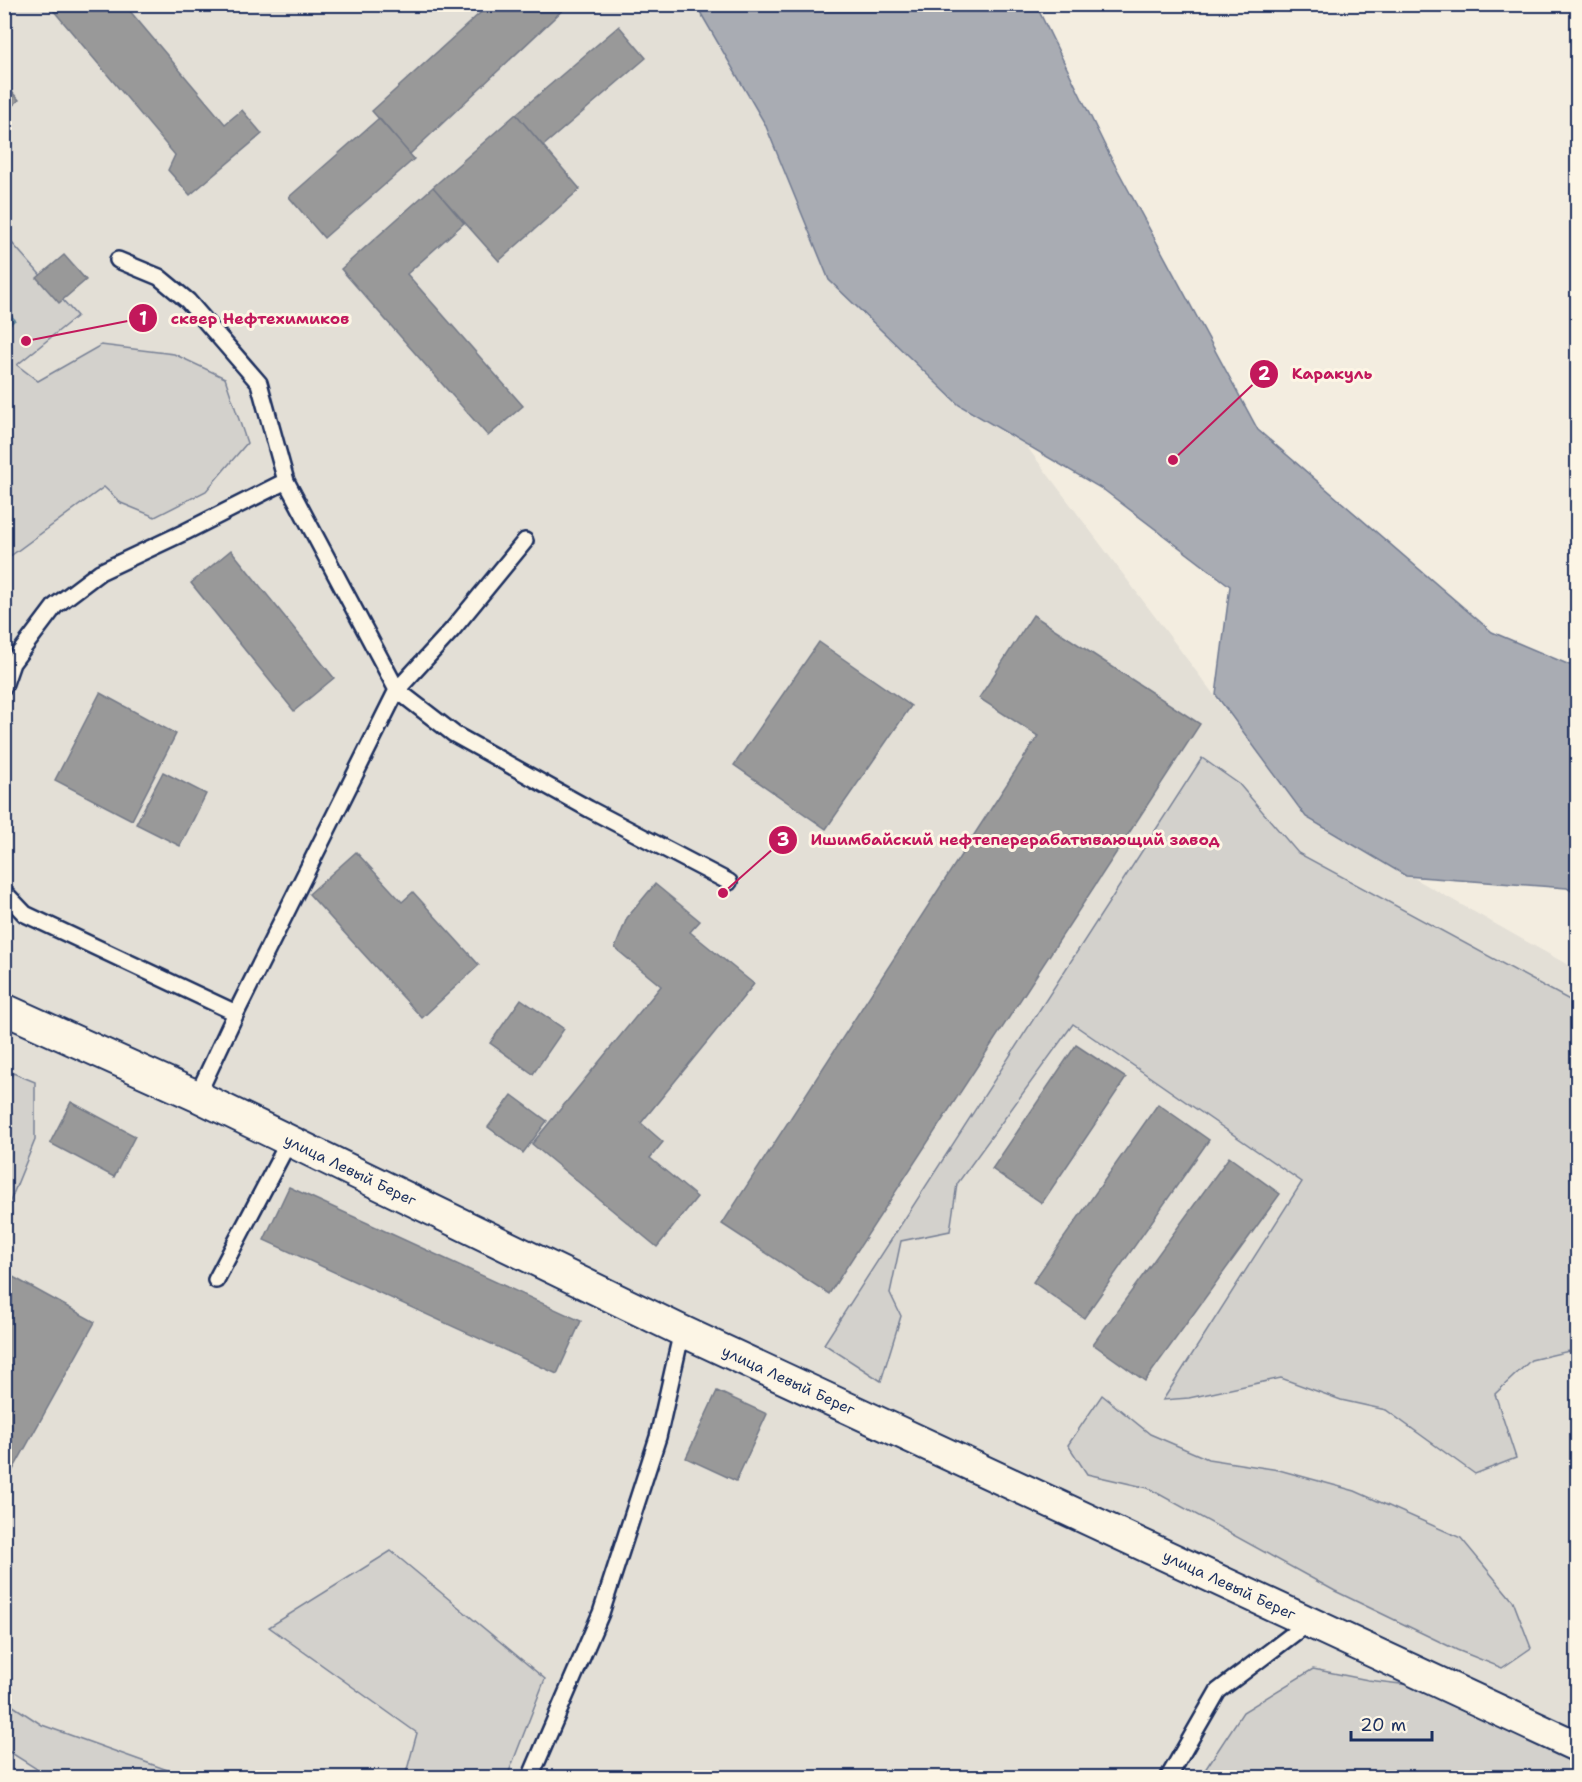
<svg xmlns="http://www.w3.org/2000/svg" width="1582" height="1782" font-family="'Shantell Sans',sans-serif">
	<rect width="100%" height="100%" fill="#f3ede0"/>
	<filter id="ink" filterUnits="userSpaceOnUse"><feTurbulence type="fractalNoise" baseFrequency=".0167" numOctaves="2"/><feDisplacementMap in="SourceGraphic" scale="12" xChannelSelector="R" yChannelSelector="G"/><feConvolveMatrix kernelMatrix="1 2 1 2 8 2 1 2 1" color-interpolation-filters="sRGB"/></filter>
	<g filter="url(#ink)">
		<!-- built -->
		<path fill="#e3dfd6" d="M 5,5 L 694,5 L 1306,817 L 1577,970 L 1577,1777 L 5,1778 Z"/>
		<!-- green -->
		<path fill="#d3d1cc" stroke="#778095" stroke-width="1.5" d="M 4,234 L 77,316 L 17,365 L 38,381 L 101,345 L 174,354 L 225,378 L 247,443 L 206,491 L 155,517 L 121,503 L 104,487 L 5,560 Z
			M 1202,758 L 1239,784 L 1298,853 L 1577,1004 L 1577,1360 L 1569,1351 L 1531,1360 L 1495,1394 L 1516,1458 L 1475,1474 L 1386,1410 L 1341,1400 L 1281,1378 L 1189,1398 L 1163,1400 L 1302,1182 L 1073,1024 L 957,1184 L 950,1231 L 901,1241 L 890,1293 L 901,1316 L 881,1381 L 824,1344 Z
			M 13,1073 L 35,1082 L 35,1140 L 7,1209 L 5,1211 L 5,1086 Z
			M 1102,1395 L 1150,1434 L 1208,1459 L 1279,1470 L 1355,1491 L 1461,1538 L 1513,1601 L 1531,1648 L 1502,1668 L 1457,1650 L 1335,1591 L 1148,1488 L 1087,1474 L 1068,1445 Z
			M 391,1551 L 545,1679 L 507,1777 L 405,1777 L 417,1733 L 269,1627 Z
			M 1313,1669 L 1368,1680 L 1458,1691 L 1577,1749 L 1577,1777 L 1203,1778 L 1203,1773 L 1243,1712 Z
			M 4,1700 L 42,1725 L 187,1777 L 48,1777 L 37,1769 L 5,1749 Z"/>
		<!-- water -->
		<path fill="#a9acb3" stroke="#707a91" stroke-width="1.5" d="M 696,5 L 1036,5 L 1109,154 L 1258,430 L 1492,632 L 1577,668 L 1577,895 L 1567,888 L 1406,876 L 1306,817 L 1216,695 L 1230,586 L 1104,490 L 959,405 L 829,280 L 765,124 Z"/>
		<!-- public -->
		<path fill="#76a5af" stroke="#5b8297" stroke-width="1.5" d="M 4,308 L 15,320 L 4,329 Z"/>
		<!-- industry -->
		<path fill="#999" stroke="#737987" stroke-width="1.5" d="M 48,4 L 124,4 L 225,124 L 242,110 L 262,134 L 190,195 L 168,170 L 175,155 Z
			M 490,4 L 569,4 L 410,154 L 372,111 Z
			M 619,26 L 646,58 L 543,146 L 516,114 Z
			M 4,83 L 19,100 L 4,113 Z
			M 516,114 L 580,189 L 499,261 L 433,187 Z
			M 379,118 L 414,159 L 324,238 L 289,197 Z
			M 433,187 L 464,223 L 407,274 L 523,406 L 488,436 L 341,269 Z
			M 64,255 L 86,280 L 59,303 L 37,278 Z
			M 231,550 L 334,678 L 294,711 L 191,583 Z
			M 1033,615 L 1200,724 L 829,1294 L 722,1224 L 1038,736 L 979,698 Z
			M 819,642 L 911,706 L 826,829 L 734,765 Z
			M 100,693 L 176,734 L 132,820 L 55,780 Z
			M 163,772 L 206,794 L 180,846 L 136,824 Z
			M 356,852 L 402,902 L 413,892 L 479,965 L 422,1018 L 309,894 Z
			M 655,884 L 700,921 L 690,932 L 754,984 L 641,1123 L 663,1142 L 650,1158 L 697,1197 L 657,1247 L 532,1144 L 661,986 L 615,948 L 627,918 Z
			M 521,999 L 564,1029 L 533,1074 L 490,1043 Z
			M 1076,1045 L 1126,1078 L 1042,1203 L 992,1169 Z
			M 512,1095 L 547,1121 L 523,1153 L 488,1127 Z
			M 71,1102 L 135,1136 L 114,1177 L 50,1143 Z
			M 1158,1104 L 1209,1140 L 1084,1318 L 1033,1282 Z
			M 1229,1157 L 1280,1194 L 1145,1381 L 1093,1344 Z
			M 289,1187 L 581,1321 L 557,1374 L 264,1240 Z
			M 4,1272 L 95,1322 L 4,1486 Z
			M 717,1391 L 767,1414 L 736,1481 L 686,1458 Z"/>
		<g fill="none" stroke-linecap="round" stroke-linejoin="round">
			<!-- service casing -->
			<g stroke="#1b2f5e" stroke-width="20">
				<path id="service" d="M 118,260 L 159,277 L 188,301 L 259,383 L 286,481 L 397,690 L 454,734 L 589,809 L 729,882
					M 4,686 L 12,663 L 55,606 L 100,572 L 185,532 L 286,481
					M 4,892 L 25,914 L 236,1013
					M 197,1096 L 236,1013 L 397,690 L 452,630 L 525,541
					M 216,1280 L 289,1141
					M 530,1778 L 601,1613 L 658,1437 L 682,1331
					M 1168,1778 L 1218,1691 L 1309,1622"/>
			</g>
			<!-- minor casing -->
			<g stroke="#1b2f5e" stroke-width="34">
				<g id="minor">
					<path id="s1" d="M 4,1009 L 197,1096 L 682,1331 L 1578,1747"/>
				</g>
			</g>
			<!-- service -->
			<use href="#service" stroke="#fcf5e5" stroke-width="15"/>
			<!-- minor -->
			<use href="#minor" stroke="#fcf5e5" stroke-width="30"/>
		</g>
	</g>
	<g text-anchor="middle" dominant-baseline="central" stroke-width="6" stroke-linejoin="round" paint-order="stroke">
		<!-- street labels -->
		<g font-size="15" fill="#1b2f5e" stroke="#fcf5e5">
			<text stroke="none"><textPath href="#s1" startOffset="382">улица Левый Берег</textPath></text>
			<text stroke="none"><textPath href="#s1" startOffset="868">улица Левый Берег</textPath></text>
			<text stroke="none"><textPath href="#s1" startOffset="1354">улица Левый Берег</textPath></text>
		</g>
	</g>
	<!-- callouts -->
	<path fill="none" stroke="#c2185b" stroke-width="2" d="M26 341L143 318M1173 460L1264 374M723 893L783 840"/>
	<g fill="#c2185b" stroke="#fcf5e5" stroke-width="2">
		<circle cx="26" cy="341" r="6"/>
		<circle cx="1173" cy="460" r="6"/>
		<circle cx="723" cy="893" r="6"/>
		<circle cx="143" cy="318" r="15"/>
		<circle cx="1264" cy="374" r="15"/>
		<circle cx="783" cy="840" r="15"/>
	</g>
	<g font-size="18" text-anchor="middle" font-weight="bold" fill="#fff">
		<text x="143" y="325">1</text>
		<text x="1264" y="380">2</text>
		<text x="783" y="846">3</text>
	</g>
	<g font-size="16" text-anchor="middle" font-weight="bold" fill="#c2185b" stroke="#fcf5e5" stroke-width="6" stroke-linejoin="round" paint-order="stroke">
		<text x="260" y="324">сквер Нефтехимиков</text>
		<text x="1332" y="379">Каракуль</text>
		<text x="1015" y="845">Ишимбайский нефтеперерабатывающий завод</text>
	</g>
	<!-- margin -->
	<rect width="1582" height="1782" fill="none" stroke="#fcf5e5" stroke-width="24"/>
	<rect x="12" y="12" width="1558" height="1758" fill="none" stroke="#1b2f5e" stroke-width="2" filter="url(#ink)"/>
	<!-- scale -->
	<path d="M1351 1731v9h81v-9" fill="none" stroke="#1b2f5e" stroke-width="3"/>
	<text x="1360" y="1731" font-size="18" fill="#1b2f5e" stroke="#fcf5e5" stroke-width="4.5" paint-order="stroke">20 m</text>
</svg>
